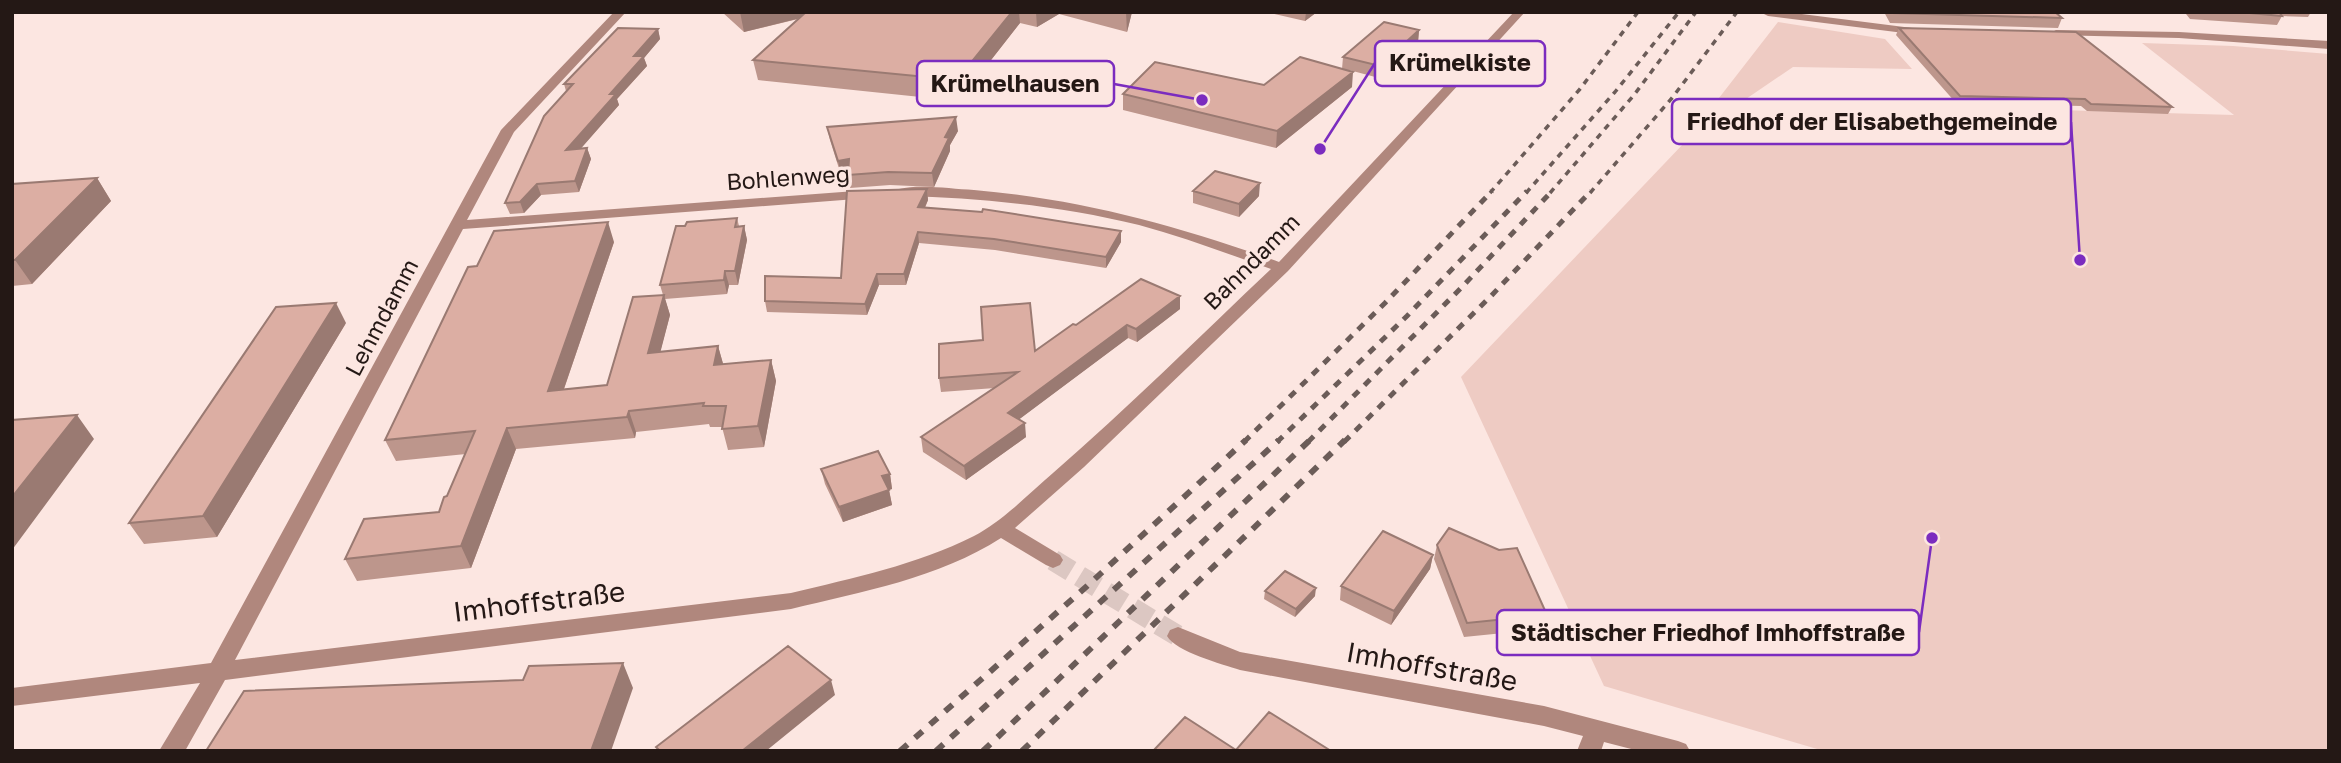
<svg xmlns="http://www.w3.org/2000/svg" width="2341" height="763" font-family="'Golos Text',sans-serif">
	<rect width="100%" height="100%" fill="#fce6e1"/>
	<!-- green -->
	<path fill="#eecbc3" d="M 1778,22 L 1885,39 L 1912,69 L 1793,67 L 1743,101 L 2234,115 L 2142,43 L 2233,46 L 2329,54 L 2329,751 L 1824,751 L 1604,686 L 1461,377 L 1684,143 Z"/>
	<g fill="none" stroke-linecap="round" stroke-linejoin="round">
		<!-- minor-tunnel -->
		<path stroke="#dcc7c2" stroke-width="21" stroke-dasharray="21 10" stroke-linecap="butt" d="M 1053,560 L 1178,636"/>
		<!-- minor -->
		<path fill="#b0877d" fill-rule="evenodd" d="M 614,12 L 626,12 L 514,132 L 467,220 L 869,190 L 876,194 L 869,198 L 463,229 L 235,660 L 791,593 C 853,578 916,565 974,536 C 1003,521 1028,494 1053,473 C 1128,408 1199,337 1271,269 C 1228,254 1184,237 1139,225 C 1062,206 983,198 904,196 L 899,195 L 899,189 C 921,184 951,189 974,190 C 1080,199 1179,226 1279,262 L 1514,12 L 1525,12 L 1288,271 L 1084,467 L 1015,528 L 1060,555 L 1063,560 L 1060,565 L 1053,568 L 1046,565 L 1001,538 C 939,578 861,592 791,609 L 225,680 L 185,751 L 159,751 L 200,683 L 12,706 L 12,688 L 211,663 L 501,130 Z
			M 1786,12 L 1920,29 L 1926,32 L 1920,35 L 1768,16 L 1762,13 Z
			M 2056,30 L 2179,32 L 2329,41 L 2329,49 L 2179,38 L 2052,35 L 2050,33 Z
			M 1178,627 L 1240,652 L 1544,706 L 1678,741 L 1686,744 L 1690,751 L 1639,751 L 1604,742 L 1601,751 L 1577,751 L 1583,736 L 1544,726 L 1240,670 C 1222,664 1176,652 1167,636 L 1170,630 Z"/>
		<!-- rail-far2 -->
		<path stroke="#6b5c58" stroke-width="3.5" stroke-dasharray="6 6" stroke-linecap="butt" d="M 1490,193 L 1580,89 L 1638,12
			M 1526,193 L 1615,92 L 1679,12
			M 1550,193 L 1634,95 L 1696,12
			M 1590,193 L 1672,98 L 1737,12"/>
		<!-- rail-far1 -->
		<path stroke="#6b5c58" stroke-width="5" stroke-dasharray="8 8" stroke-linecap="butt" d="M 1244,442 L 1385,303 L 1492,191
			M 1277,442 L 1407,316 L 1527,191
			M 1308,442 L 1462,287 L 1552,191
			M 1344,442 L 1491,296 L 1591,191"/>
		<!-- rail -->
		<path stroke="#6b5c58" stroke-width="6" stroke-dasharray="10 10" stroke-linecap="butt" d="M 900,751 L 1086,587 L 1246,440
			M 936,751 L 1279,440
			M 983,751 L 1310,440
			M 1022,751 L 1345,440"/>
	</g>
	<!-- wall -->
	<path fill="#bd968c" d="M 722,12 L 1132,12 L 1127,32 L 1059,14 L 1037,27 L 1020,23 L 959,101 L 758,80 L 753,60 L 798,19 L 744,32 Z
		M 1266,12 L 1317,12 L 1305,21 Z
		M 1884,12 L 2055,12 L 2062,18 L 2058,28 L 1890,23 Z
		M 2156,12 L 2311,12 L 2308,17 L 2282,16 L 2277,25 L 2190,19 L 2186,14 Z
		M 1899,28 L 2172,107 L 2168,114 L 2087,111 L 2081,106 L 1956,103 L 1896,35 Z
		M 658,29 L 660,39 L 644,58 L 647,66 L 617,99 L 619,105 L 580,149 L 587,148 L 591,159 L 579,192 L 541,195 L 524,213 L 510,214 L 505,203 L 566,91 L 564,84 Z
		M 1419,30 L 1418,42 L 1379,78 L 1349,70 L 1352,87 L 1276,148 L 1123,110 L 1123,94 L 1264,85 L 1342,69 L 1343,57 Z
		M 827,127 L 958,131 L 950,145 L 950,151 L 934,187 L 890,185 L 850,188 L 848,173 L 841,175 L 830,140 Z
		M 97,178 L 111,201 L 32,284 L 12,286 L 12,184 Z
		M 927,189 L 928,200 L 925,208 L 1121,231 L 1121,242 L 1106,268 L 995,250 L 919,243 L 906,285 L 879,285 L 867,315 L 767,312 L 765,301 L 841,278 Z
		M 1193,191 L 1259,196 L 1239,217 L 1193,203 Z
		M 737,218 L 739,226 L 744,226 L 747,240 L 738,285 L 729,285 L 727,294 L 665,299 L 670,315 L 660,352 L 718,346 L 723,364 L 771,360 L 776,381 L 764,447 L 728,450 L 722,427 L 710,427 L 709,424 L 636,432 L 635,438 L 516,449 L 471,568 L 357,581 L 345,559 L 439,512 L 447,496 L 466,454 L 396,461 L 385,440 L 477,266 L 614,242 L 564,389 L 607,385 L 663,295 L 660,285 L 685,226 Z
		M 1180,296 L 1180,309 L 1137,342 L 1128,338 L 1019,419 L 1026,437 L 966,480 L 923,452 L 921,437 L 995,388 L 941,392 L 939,378 L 1035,351 L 1076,325 Z
		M 346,323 L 217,537 L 144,544 L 129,523 Z
		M 821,469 L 890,474 L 892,489 L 889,490 L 892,505 L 843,522 L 825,484 Z
		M 1437,545 L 1547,615 L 1543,629 L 1464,637 L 1434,559 Z
		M 1433,555 L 1430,569 L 1391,625 L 1340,600 L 1341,586 Z
		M 1265,591 L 1315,596 L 1295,617 L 1264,599 Z"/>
	<!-- shaded-wall -->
	<path fill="#9a7a72" d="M 740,12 L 825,12 L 744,32 Z
		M 1012,12 L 1019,12 L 1020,23 L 959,101 L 957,80 Z
		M 1036,12 L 1059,12 L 1059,14 L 1037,27 Z
		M 1126,12 L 1132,12 L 1127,32 Z
		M 1306,12 L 1317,12 L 1305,21 Z
		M 658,29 L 660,39 L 644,58 L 647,66 L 617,99 L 619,105 L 570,161 L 566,150 L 610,94 L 634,56 Z
		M 1419,30 L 1418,42 L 1379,78 L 1380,66 Z
		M 1353,72 L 1352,87 L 1276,148 L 1277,131 Z
		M 956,117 L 958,131 L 950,145 L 950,151 L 934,187 L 932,173 L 945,137 Z
		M 587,148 L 591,159 L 579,192 L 575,181 Z
		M 849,159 L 851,173 L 841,175 L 838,161 Z
		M 97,178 L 111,201 L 32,284 L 15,260 Z
		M 1260,183 L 1259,196 L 1239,217 L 1239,204 Z
		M 537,184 L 541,195 L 524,213 L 520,202 Z
		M 927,189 L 928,200 L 920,218 L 918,207 Z
		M 608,222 L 614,242 L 556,412 L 548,391 Z
		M 744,226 L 747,240 L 738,285 L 735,271 Z
		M 1121,231 L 1121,242 L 1106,268 L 1106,257 Z
		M 918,232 L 919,243 L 906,285 L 904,274 Z
		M 725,271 L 729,285 L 727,294 L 724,280 Z
		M 877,274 L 879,285 L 867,315 L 865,304 Z
		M 664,295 L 670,315 L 655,373 L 648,353 Z
		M 1180,296 L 1180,309 L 1137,342 L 1136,329 Z
		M 336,303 L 346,323 L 217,537 L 203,516 Z
		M 1127,325 L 1128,338 L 1009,427 L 1008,413 Z
		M 718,346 L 724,367 L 714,365 Z
		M 771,360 L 776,381 L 764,447 L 758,426 Z
		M 629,411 L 636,432 L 635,438 L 627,417 Z
		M 77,415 L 94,439 L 12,550 L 12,497 Z
		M 1025,423 L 1026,437 L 966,480 L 964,466 Z
		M 507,428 L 516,449 L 471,568 L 461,546 Z
		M 890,474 L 892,489 L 885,491 L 882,476 Z
		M 889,490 L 892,505 L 843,522 L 839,507 Z
		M 1433,555 L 1430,569 L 1391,625 L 1394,611 Z
		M 1316,588 L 1315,596 L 1295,617 L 1296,609 Z
		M 623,663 L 633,688 L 611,751 L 591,751 Z
		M 831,680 L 835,695 L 766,751 L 742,751 Z"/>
	<!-- building -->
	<path fill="#dcaea3" stroke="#9a7a72" stroke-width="2" d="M 806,12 L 1012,12 L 957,80 L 753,60 Z
		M 1893,12 L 2055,12 L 2062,18 L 1893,13 Z
		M 2239,12 L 2279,12 L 2282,16 Z
		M 1384,22 L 1419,30 L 1380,66 L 1343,57 Z
		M 618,28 L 658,29 L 634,56 L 644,56 L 610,94 L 616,94 L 566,150 L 587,148 L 575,181 L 537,184 L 520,202 L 505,203 L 544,116 L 573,84 L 564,84 Z
		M 1899,28 L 2076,32 L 2172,107 L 2091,104 L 2085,99 L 1960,96 Z
		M 1300,57 L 1353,72 L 1277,131 L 1123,94 L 1155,62 L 1264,85 Z
		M 956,117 L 945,137 L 949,138 L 932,173 L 888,172 L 848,175 L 849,159 L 838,161 L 827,127 Z
		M 1215,171 L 1260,183 L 1239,204 L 1193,191 Z
		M 97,178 L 15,260 L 12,260 L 12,184 Z
		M 927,189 L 918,207 L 982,212 L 983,209 L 1121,231 L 1106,257 L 994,239 L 918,232 L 904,274 L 877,274 L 865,304 L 765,301 L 765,276 L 841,278 L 847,191 Z
		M 737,218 L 735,227 L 744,226 L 735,271 L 725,271 L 724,280 L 660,285 L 676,226 L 685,226 L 687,222 Z
		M 608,222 L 548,391 L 607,385 L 633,297 L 664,295 L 648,353 L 718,346 L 714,365 L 771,360 L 758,426 L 722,429 L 726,406 L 703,406 L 704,403 L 629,411 L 627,417 L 507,428 L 461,546 L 345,559 L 364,519 L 439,512 L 444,497 L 447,496 L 475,431 L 385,440 L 468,267 L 477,266 L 494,231 Z
		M 1141,279 L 1180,296 L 1136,329 L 1127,325 L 1008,413 L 1025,423 L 964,466 L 921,437 L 1018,372 L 939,378 L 939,344 L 983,340 L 981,307 L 1030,303 L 1035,351 L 1073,324 L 1076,325 Z
		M 336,303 L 203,516 L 129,523 L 276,307 Z
		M 77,415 L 12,497 L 12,420 Z
		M 878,451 L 890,474 L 882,476 L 889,490 L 839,507 L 821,469 Z
		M 1449,528 L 1499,550 L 1517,548 L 1547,615 L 1467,623 L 1437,545 Z
		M 1383,531 L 1433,555 L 1394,611 L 1341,586 Z
		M 1285,571 L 1316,588 L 1296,609 L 1265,591 Z
		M 788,646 L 831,680 L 742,751 L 660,751 L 656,747 Z
		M 623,663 L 591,751 L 206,751 L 244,691 L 523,680 L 529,666 Z
		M 1269,712 L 1331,751 L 1153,751 L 1185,717 L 1236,750 Z"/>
	<g text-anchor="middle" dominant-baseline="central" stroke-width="7" stroke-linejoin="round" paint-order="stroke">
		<!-- street labels -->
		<g font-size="23" fill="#241815" stroke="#fce6e1">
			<text transform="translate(788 177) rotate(-4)">Bohlenweg</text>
			<text transform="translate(1251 261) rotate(-45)">Bahndamm</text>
			<text transform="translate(381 317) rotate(-62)">Lehmdamm</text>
		</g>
		<!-- near-street labels -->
		<g font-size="28" fill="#241815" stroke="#fce6e1">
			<text transform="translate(539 601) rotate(-7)">Imhoffstraße</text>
			<text transform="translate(1432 666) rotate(10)">Imhoffstraße</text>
		</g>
	</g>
	<!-- callouts -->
	<path fill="none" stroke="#7b2cbf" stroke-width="2.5" d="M1320 149L1375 63M1202 100L1114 84M2080 260L2071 122M1932 538L1919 632"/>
	<g fill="#7b2cbf" stroke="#fce6e1" stroke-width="2.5">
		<circle cx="1320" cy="149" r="7"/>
		<circle cx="1202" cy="100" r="7"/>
		<circle cx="2080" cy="260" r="7"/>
		<circle cx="1932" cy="538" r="7"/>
	</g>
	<g fill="#fce6e1" stroke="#7b2cbf" stroke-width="2.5">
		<rect x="1375" y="41" width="170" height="45" rx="7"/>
		<rect x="917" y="61" width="197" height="45" rx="7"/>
		<rect x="1672" y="99" width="399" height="45" rx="7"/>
		<rect x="1497" y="610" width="422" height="45" rx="7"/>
	</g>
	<g font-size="24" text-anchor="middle" font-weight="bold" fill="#241815">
		<text x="1460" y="71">Krümelkiste</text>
		<text x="1015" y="92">Krümelhausen</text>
		<text x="1872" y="130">Friedhof der Elisabethgemeinde</text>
		<text x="1708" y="641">Städtischer Friedhof Imhoffstraße</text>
	</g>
	<!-- border -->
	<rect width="2341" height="763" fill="none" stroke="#241815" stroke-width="28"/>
</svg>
